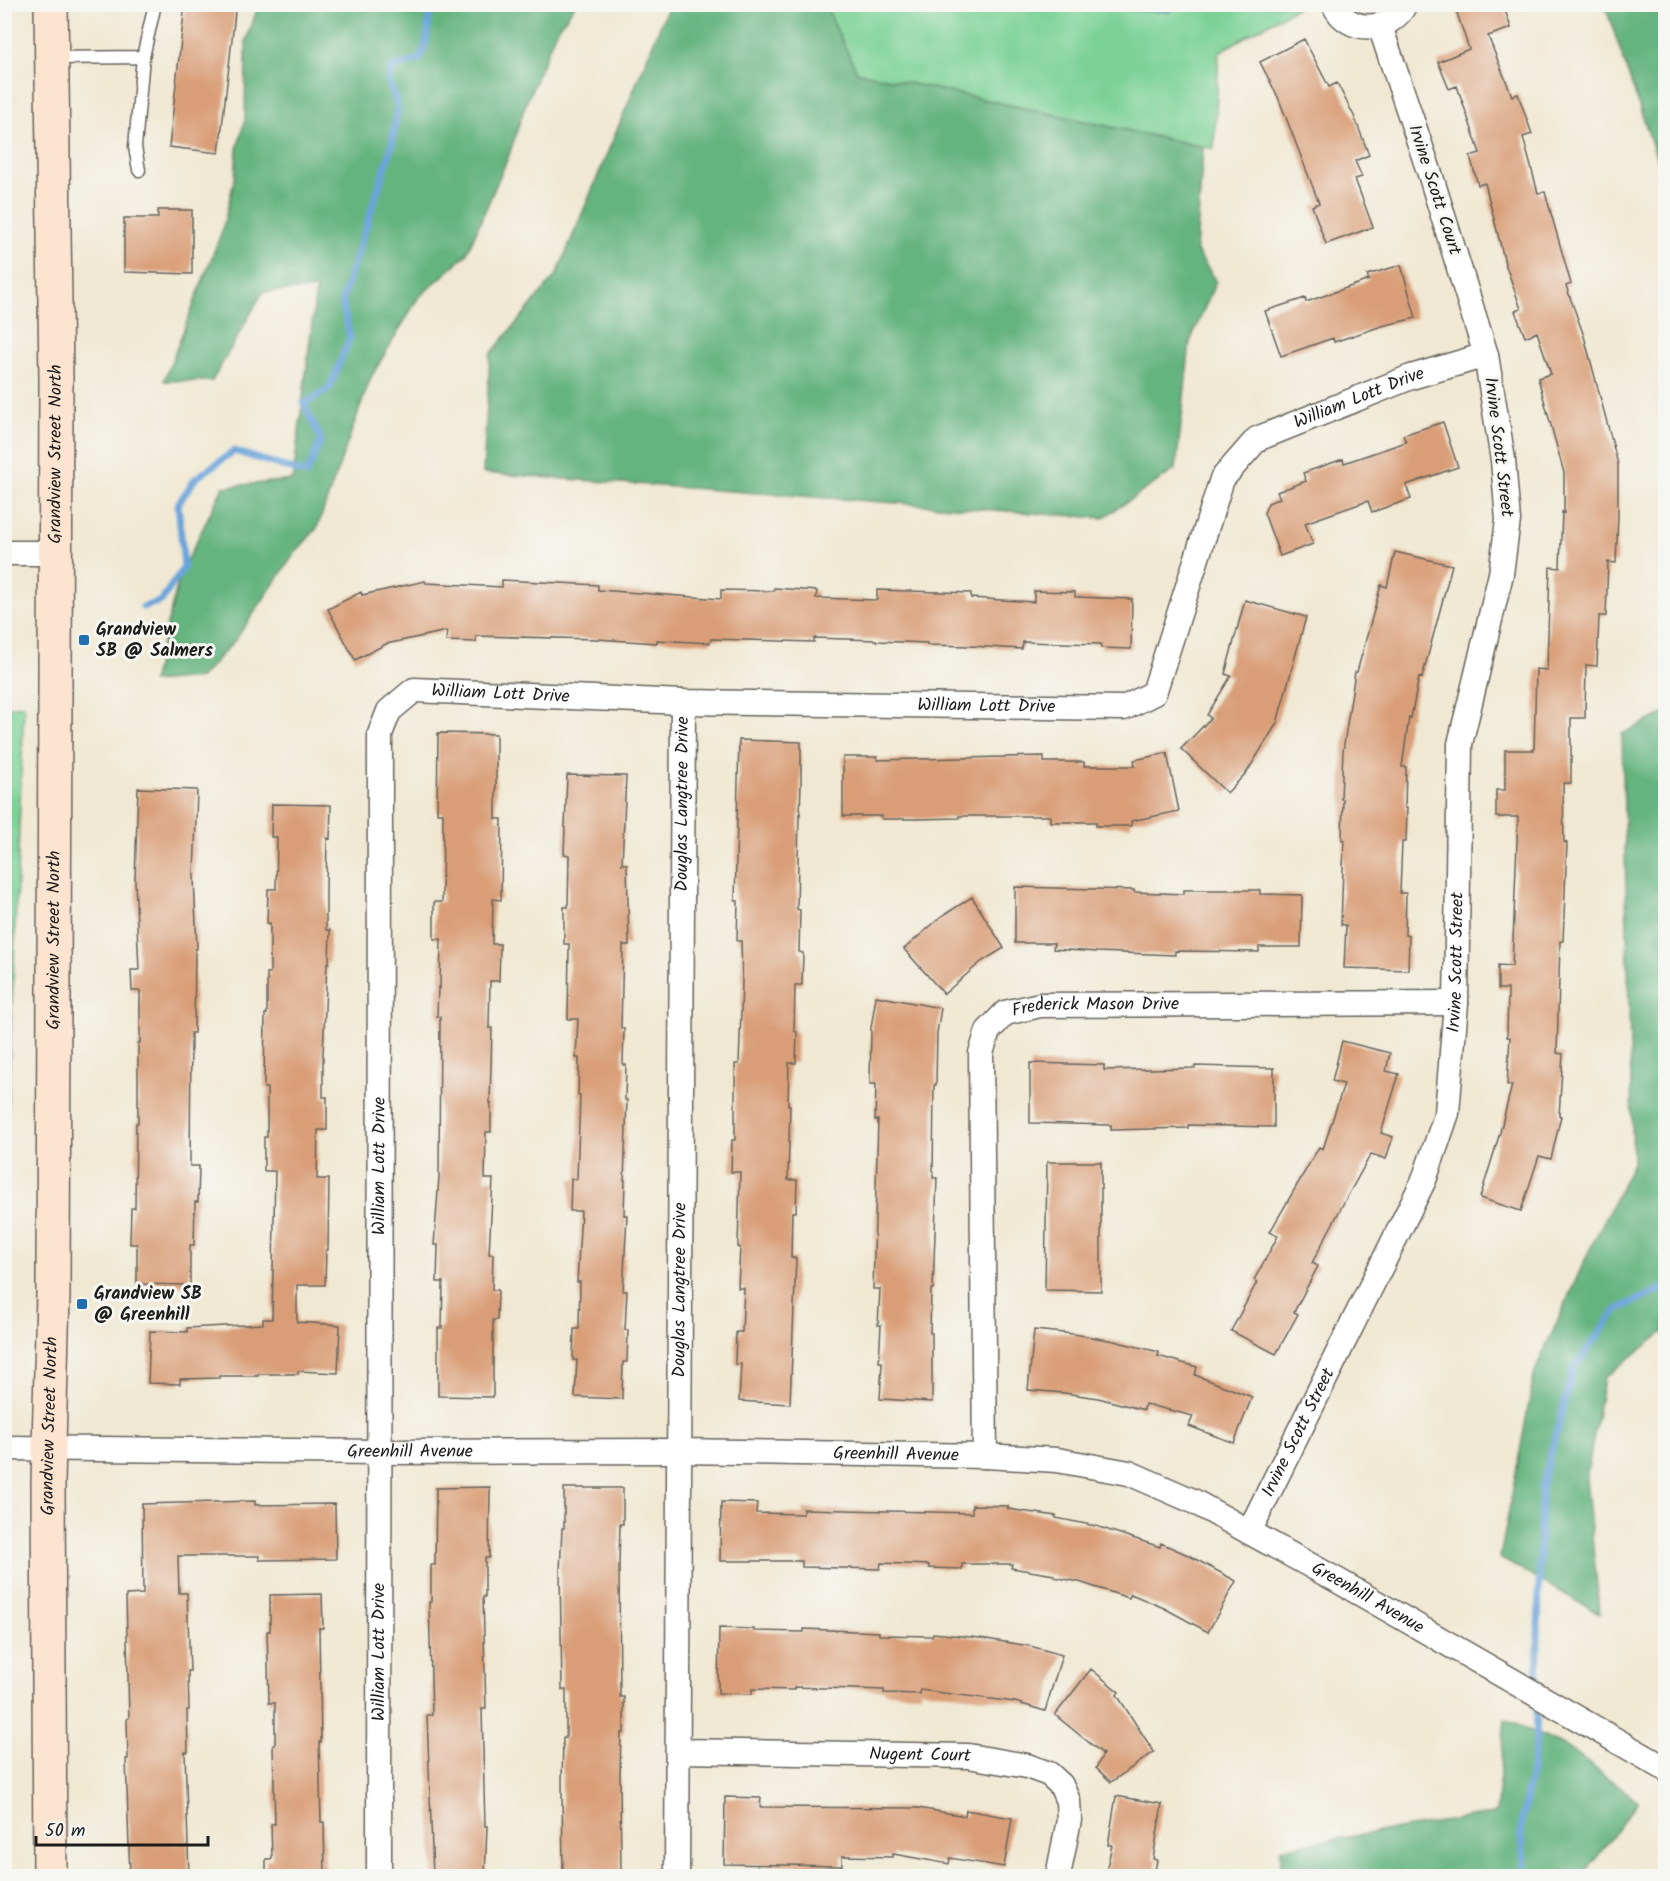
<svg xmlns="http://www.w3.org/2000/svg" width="1670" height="1881" font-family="Kalam,sans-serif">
	<rect width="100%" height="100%" fill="#f6f6f2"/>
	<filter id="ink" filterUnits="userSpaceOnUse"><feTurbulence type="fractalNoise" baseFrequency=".0167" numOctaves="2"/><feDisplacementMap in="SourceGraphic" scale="12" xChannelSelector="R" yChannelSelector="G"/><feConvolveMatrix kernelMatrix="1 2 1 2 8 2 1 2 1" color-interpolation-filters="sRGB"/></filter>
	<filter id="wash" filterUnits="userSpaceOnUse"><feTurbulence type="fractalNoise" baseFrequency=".008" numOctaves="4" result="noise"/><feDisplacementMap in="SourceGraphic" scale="24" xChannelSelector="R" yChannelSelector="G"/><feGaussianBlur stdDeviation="1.35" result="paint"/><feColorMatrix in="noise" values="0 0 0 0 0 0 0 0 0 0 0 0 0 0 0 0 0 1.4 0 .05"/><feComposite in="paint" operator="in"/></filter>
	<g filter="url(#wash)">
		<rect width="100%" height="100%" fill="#f0e8d2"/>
		<!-- green -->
		<path fill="#7cd296" stroke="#4c7759" stroke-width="1.5" d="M 825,5 L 1301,5 L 1219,52 L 1214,149 L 857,72 Z
			M 24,705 L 5,1177 L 4,708 Z"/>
		<!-- forest -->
		<path fill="#65b47f" stroke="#40684e" stroke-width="1.5" d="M 259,4 L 575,5 L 555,33 L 525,106 L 509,155 L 466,255 L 418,298 L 371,377 L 317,528 L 295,553 L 236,639 L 200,678 L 152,682 L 180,575 L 223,487 L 293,480 L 316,289 L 263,292 L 212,381 L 164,381 L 222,231 L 235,177 L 237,149 L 245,120 L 246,41 Z
			M 669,5 L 825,5 L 857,72 L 1203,147 L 1196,250 L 1216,281 L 1190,342 L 1176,469 L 1103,518 L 483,473 L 490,355 L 557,274 Z
			M 1605,5 L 1665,5 L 1665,183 Z
			M 1665,713 L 1665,1331 L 1604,1378 L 1586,1479 L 1600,1614 L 1500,1558 L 1535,1371 L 1588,1253 L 1633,1163 L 1622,734 Z
			M 1505,1719 L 1568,1748 L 1638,1801 L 1583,1876 L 1281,1876 L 1281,1848 L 1496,1813 Z"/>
		<!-- water -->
		<path fill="#6aa4da" stroke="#43607b" stroke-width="1.5" d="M 1039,5 L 1175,5 L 1169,12 Z"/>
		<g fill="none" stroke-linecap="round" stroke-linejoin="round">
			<!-- stream -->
			<path stroke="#6aa4da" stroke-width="7" d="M 143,607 L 161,601 L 184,567 L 178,504 L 195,479 L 234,451 L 307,474 L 321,439 L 304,404 L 329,389 L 350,338 L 342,301 L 391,149 L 398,106 L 389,83 L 390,69 L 420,59 L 426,43 L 431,4
				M 1537,1689 L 1541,1489 L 1573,1370 L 1616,1310 L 1666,1287
				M 1525,1876 L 1521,1827 L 1536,1741 L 1537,1701"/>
		</g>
		<g id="blocks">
			<!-- building -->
			<path fill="#d99e77" d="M 185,4 L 236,4 L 219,153 L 169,147 Z
				M 1454,4 L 1503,4 L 1511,28 L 1488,36 L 1512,96 L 1518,94 L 1532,134 L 1523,137 L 1538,193 L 1545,192 L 1571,284 L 1566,286 L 1584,336 L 1618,464 L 1618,515 L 1616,563 L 1608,562 L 1606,616 L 1599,616 L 1597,666 L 1586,665 L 1585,718 L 1571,718 L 1571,783 L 1563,783 L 1564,842 L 1567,843 L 1563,941 L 1560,941 L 1557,1053 L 1563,1054 L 1559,1116 L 1561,1116 L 1551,1159 L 1539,1156 L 1521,1211 L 1480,1198 L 1499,1136 L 1512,1085 L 1507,1085 L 1510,1037 L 1507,1037 L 1508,989 L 1498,989 L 1498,965 L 1512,966 L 1518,817 L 1496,817 L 1496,790 L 1505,790 L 1505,750 L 1534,750 L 1536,669 L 1547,670 L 1550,567 L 1560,568 L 1562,512 L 1564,513 L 1564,473 L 1538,378 L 1551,374 L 1537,332 L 1525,337 L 1515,311 L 1521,309 L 1505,263 L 1485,183 L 1478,185 L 1470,156 L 1480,153 L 1457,86 L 1449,89 L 1438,62 L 1469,49 Z
				M 1304,39 L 1329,87 L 1337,83 L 1354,116 L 1369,155 L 1355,161 L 1362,177 L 1355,179 L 1373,227 L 1326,244 L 1312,206 L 1319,203 L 1278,97 L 1260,62 Z
				M 158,210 L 192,210 L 192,274 L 124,272 L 124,218 L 158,218 Z
				M 1401,265 L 1416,318 L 1382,326 L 1334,342 L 1333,338 L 1281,356 L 1265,311 L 1305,298 L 1306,302 L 1369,280 L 1367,275 Z
				M 1443,422 L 1458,467 L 1406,485 L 1411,499 L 1372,512 L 1368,501 L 1305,523 L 1313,544 L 1280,556 L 1264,513 L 1268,503 L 1280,498 L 1277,492 L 1306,481 L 1303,473 L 1343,459 L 1344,463 L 1406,442 L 1403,435 Z
				M 1395,552 L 1452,565 L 1422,678 L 1419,677 L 1411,718 L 1409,717 L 1402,767 L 1406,767 L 1405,808 L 1407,808 L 1406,842 L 1402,842 L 1400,893 L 1406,893 L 1405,935 L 1409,936 L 1408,970 L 1344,968 L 1346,925 L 1341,925 L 1344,840 L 1342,840 L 1343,799 L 1341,799 L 1343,751 L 1355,672 L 1357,672 L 1381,585 L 1387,587 Z
				M 502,580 L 598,585 L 598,590 L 721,599 L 721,590 L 774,591 L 774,588 L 817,591 L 816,598 L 877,600 L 877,590 L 971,593 L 971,598 L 1034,602 L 1034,591 L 1075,592 L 1075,597 L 1132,599 L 1131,649 L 1101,648 L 1101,644 L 1023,642 L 1022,649 L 970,646 L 927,645 L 927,643 L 876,641 L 876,640 L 814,638 L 814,642 L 711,639 L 710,643 L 657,640 L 657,643 L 596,639 L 476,636 L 476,642 L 446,641 L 447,631 L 386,644 L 355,660 L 328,609 L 361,592 L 362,595 L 425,581 L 426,583 L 502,587 Z
				M 1245,600 L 1306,617 L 1277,723 L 1247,772 L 1227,793 L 1181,749 L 1211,718 L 1207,715 L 1231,676 L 1225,674 Z
				M 438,733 L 496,734 L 496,819 L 502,819 L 501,900 L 493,899 L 492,944 L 500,944 L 499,981 L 490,981 L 489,1028 L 492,1028 L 490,1103 L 491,1103 L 491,1132 L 486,1132 L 485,1179 L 493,1179 L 489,1254 L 493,1254 L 492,1290 L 498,1290 L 497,1320 L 493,1320 L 493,1397 L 438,1396 L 438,1328 L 442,1328 L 443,1282 L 437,1282 L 438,1245 L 434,1245 L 439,1177 L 440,1017 L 437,1017 L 438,987 L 440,988 L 441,939 L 434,939 L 434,902 L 442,902 L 443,813 L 437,813 Z
				M 739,740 L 801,742 L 801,782 L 800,815 L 799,814 L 797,909 L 800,910 L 799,952 L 803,953 L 802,985 L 795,985 L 794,1031 L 797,1032 L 796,1063 L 789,1063 L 788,1105 L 790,1105 L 788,1180 L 797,1180 L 796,1212 L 792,1212 L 791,1258 L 796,1258 L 790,1404 L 739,1401 L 741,1364 L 735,1364 L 736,1332 L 742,1332 L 744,1288 L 738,1288 L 740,1247 L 738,1247 L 740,1172 L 731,1172 L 732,1140 L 735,1140 L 735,1064 L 739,1064 L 742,983 L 741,941 L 737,941 L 738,901 L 735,901 Z
				M 1167,753 L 1179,811 L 1131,821 L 1131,826 L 1096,826 L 1096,822 L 1050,822 L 1050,816 L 959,816 L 959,818 L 917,819 L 882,819 L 882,816 L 843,816 L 843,757 L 877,757 L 877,760 L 1044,756 L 1044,762 L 1084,762 L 1084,766 L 1135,766 L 1134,760 Z
				M 567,775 L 626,776 L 622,864 L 627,864 L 629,945 L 623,945 L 621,1028 L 624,1028 L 623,1065 L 626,1065 L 625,1100 L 627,1100 L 624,1180 L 625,1180 L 624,1215 L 627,1215 L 623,1291 L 627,1291 L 625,1330 L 628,1330 L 627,1362 L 623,1362 L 622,1399 L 575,1397 L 577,1360 L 573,1360 L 574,1329 L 579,1329 L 580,1282 L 577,1282 L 581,1211 L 570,1211 L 571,1179 L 577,1179 L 580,1095 L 578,1095 L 579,1058 L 576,1058 L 578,1019 L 568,1019 L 569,944 L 564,944 L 564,907 L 568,907 L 569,855 L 564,854 Z
				M 138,788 L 197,790 L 194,877 L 197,949 L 195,949 L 194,1033 L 191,1033 L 190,1166 L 199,1166 L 198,1202 L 195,1202 L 194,1245 L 190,1245 L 190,1285 L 137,1284 L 137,1244 L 130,1244 L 131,1208 L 135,1208 L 136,1123 L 138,1123 L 138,1043 L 140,1043 L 140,991 L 132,991 L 131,970 L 139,970 L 135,880 Z
				M 272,804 L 331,805 L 330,839 L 327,838 L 326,890 L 326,930 L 330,930 L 329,963 L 327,963 L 323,1055 L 323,1097 L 327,1097 L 327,1130 L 318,1130 L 317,1179 L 329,1179 L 328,1250 L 326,1250 L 325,1285 L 297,1285 L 297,1322 L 340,1325 L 338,1373 L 298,1371 L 298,1374 L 258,1374 L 258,1376 L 219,1376 L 219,1378 L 180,1379 L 180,1384 L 148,1383 L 150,1331 L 187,1332 L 187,1328 L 263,1324 L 263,1319 L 272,1319 L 275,1171 L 264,1171 L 264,1137 L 267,1137 L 267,1088 L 264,1088 L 265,1014 L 267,1014 L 267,973 L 270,973 L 270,923 L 267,923 L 268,889 L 276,889 L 277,837 L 271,837 Z
				M 1015,887 L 1134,890 L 1134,892 L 1184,894 L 1184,890 L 1260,890 L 1260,894 L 1302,895 L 1301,947 L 1259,947 L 1259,952 L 1175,951 L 1175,955 L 1097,952 L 1053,949 L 1054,943 L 1015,943 Z
				M 972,897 L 1004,948 L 981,962 L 944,994 L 904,949 L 942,916 Z
				M 876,996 L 941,1008 L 937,1033 L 936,1085 L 934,1085 L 933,1178 L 937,1178 L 933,1289 L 931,1289 L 930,1333 L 932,1333 L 932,1402 L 880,1399 L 882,1362 L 879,1362 L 881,1325 L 878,1325 L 880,1289 L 873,1289 L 878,1120 L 875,1120 L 876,1084 L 870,1084 L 871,1028 Z
				M 1342,1041 L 1390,1053 L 1386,1071 L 1399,1074 L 1381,1133 L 1393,1137 L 1386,1159 L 1371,1154 L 1341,1208 L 1312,1263 L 1318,1266 L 1294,1312 L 1298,1314 L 1276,1354 L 1231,1331 L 1257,1282 L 1254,1280 L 1278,1236 L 1270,1232 L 1319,1147 L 1323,1149 L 1344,1084 L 1332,1081 Z
				M 1030,1063 L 1104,1065 L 1104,1070 L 1195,1068 L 1195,1066 L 1274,1068 L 1274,1127 L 1188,1125 L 1188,1128 L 1111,1130 L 1111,1125 L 1030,1123 Z
				M 1047,1162 L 1101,1162 L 1101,1291 L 1045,1290 Z
				M 1034,1330 L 1074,1334 L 1114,1341 L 1159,1352 L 1158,1356 L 1197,1367 L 1195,1375 L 1252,1397 L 1234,1443 L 1189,1426 L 1193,1416 L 1145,1404 L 1144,1410 L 1098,1398 L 1064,1393 L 1028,1390 Z
				M 490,1487 L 489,1558 L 485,1558 L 485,1597 L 483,1597 L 486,1709 L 482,1709 L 485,1826 L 487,1826 L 485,1876 L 433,1876 L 427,1715 L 432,1715 L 429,1602 L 431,1602 L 431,1565 L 435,1565 L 436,1488 Z
				M 564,1488 L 623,1488 L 623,1524 L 620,1524 L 619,1564 L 620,1697 L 624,1697 L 624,1733 L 621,1733 L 620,1773 L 621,1876 L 563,1876 L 562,1782 L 563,1738 L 566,1738 L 566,1690 L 562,1690 L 560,1572 L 562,1528 L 564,1528 Z
				M 255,1501 L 255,1505 L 335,1504 L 336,1559 L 259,1560 L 259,1556 L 178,1556 L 179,1593 L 187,1593 L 190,1671 L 188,1671 L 189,1710 L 187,1710 L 188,1752 L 185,1752 L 189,1876 L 130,1876 L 126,1759 L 128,1759 L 127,1719 L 129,1718 L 126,1595 L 143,1594 L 142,1504 Z
				M 721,1502 L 757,1503 L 756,1513 L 803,1514 L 803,1509 L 972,1513 L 972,1505 L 1008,1506 L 1008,1509 L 1056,1516 L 1056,1518 L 1096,1526 L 1160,1547 L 1161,1543 L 1188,1555 L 1236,1581 L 1208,1632 L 1164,1608 L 1131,1594 L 1129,1598 L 1079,1582 L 1054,1577 L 1054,1575 L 1011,1568 L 1012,1564 L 962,1564 L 962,1569 L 929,1568 L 929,1565 L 881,1563 L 880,1569 L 802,1567 L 802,1561 L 720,1561 Z
				M 322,1594 L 323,1628 L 319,1628 L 321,1742 L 319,1742 L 321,1822 L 324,1822 L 325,1876 L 266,1876 L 266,1859 L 272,1859 L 271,1824 L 275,1824 L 273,1745 L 275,1745 L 275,1703 L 269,1703 L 268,1664 L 267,1631 L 270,1631 L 270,1595 Z
				M 719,1628 L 754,1629 L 754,1631 L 804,1632 L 804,1629 L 879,1632 L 879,1635 L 932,1636 L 933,1633 L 980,1638 L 1030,1646 L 1062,1655 L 1045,1711 L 1015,1702 L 920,1690 L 920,1694 L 884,1693 L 884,1690 L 794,1687 L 794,1690 L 752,1689 L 752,1694 L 718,1693 Z
				M 1091,1669 L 1119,1692 L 1117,1695 L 1154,1752 L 1111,1782 L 1096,1768 L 1103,1754 L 1055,1715 Z
				M 1116,1796 L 1162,1804 L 1153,1859 L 1157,1860 L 1154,1876 L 1105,1876 L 1112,1845 L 1108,1845 Z
				M 725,1797 L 761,1798 L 760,1807 L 918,1808 L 965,1816 L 966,1810 L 1012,1818 L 1004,1867 L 950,1858 L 949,1864 L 893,1854 L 893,1857 L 842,1856 L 842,1866 L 724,1864 Z"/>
		</g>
	</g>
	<g filter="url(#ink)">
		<use href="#blocks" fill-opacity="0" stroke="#66635c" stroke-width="1.5"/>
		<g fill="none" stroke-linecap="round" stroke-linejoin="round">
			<!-- lane casing -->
			<g stroke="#66635c" stroke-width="15">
				<path id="lane" d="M 54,58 L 143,57
					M 139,170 L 135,147 L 143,57 L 155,4"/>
			</g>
			<!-- street casing -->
			<g stroke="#66635c" stroke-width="27">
				<g id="street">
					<path d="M 1334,4 C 1347,35 1391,33 1405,4"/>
					<path d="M 4,553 L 56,553"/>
					<path id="s1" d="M 4,1448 L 378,1452 L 679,1451 L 985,1456 L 1057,1460 L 1129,1473 L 1193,1501 L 1335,1579 L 1666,1769"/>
					<path id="s2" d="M 985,1456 L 981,1053 L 988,1031 L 1005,1013 L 1040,1005 L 1456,1003"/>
					<path id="s3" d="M 1249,1532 L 1424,1180 L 1447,1113 L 1456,1003 L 1460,744 L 1501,574 L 1508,520 L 1503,460 L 1486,355 L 1431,177 L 1380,26"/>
					<path id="s4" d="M 678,1751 L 968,1756 L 1027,1766 L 1049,1774 L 1061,1785 L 1068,1801 L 1069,1820 L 1058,1876"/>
					<path id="s5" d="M 379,1876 L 380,734 L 389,711 L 414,690 L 683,702 L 1124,708 L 1154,693 L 1222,479 L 1257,439 L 1411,377 L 1486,355"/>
					<path id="s6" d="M 677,1876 L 683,702"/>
				</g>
			</g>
			<!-- secondary casing -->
			<g stroke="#66635c" stroke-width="36">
				<g id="secondary">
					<path id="s7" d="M 50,1876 L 48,1483 L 53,1294 L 56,380 L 51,4"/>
				</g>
			</g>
			<!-- lane -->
			<use href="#lane" stroke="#fff" stroke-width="12"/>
			<!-- street -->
			<use href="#street" stroke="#fff" stroke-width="24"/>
			<!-- secondary -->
			<use href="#secondary" stroke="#fde4d1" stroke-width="33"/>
		</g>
	</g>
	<!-- markers -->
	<g fill="#1f6fb2" stroke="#f6f6f2" stroke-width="2">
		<rect x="78" y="634" width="12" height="12" rx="3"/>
		<rect x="76" y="1298" width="12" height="12" rx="3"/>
	</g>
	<g text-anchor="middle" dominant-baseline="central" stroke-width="6" stroke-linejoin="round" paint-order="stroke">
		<!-- street labels -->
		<g font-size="18" fill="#1c1c1c" stroke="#f6f6f2">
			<text transform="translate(1434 190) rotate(72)">Irvine Scott Court</text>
			<text stroke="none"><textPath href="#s5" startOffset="2331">William Lott Drive</textPath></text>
			<text transform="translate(1498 447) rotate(83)">Irvine Scott Street</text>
			<text stroke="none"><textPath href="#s7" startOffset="1422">Grandview Street North</textPath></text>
			<text stroke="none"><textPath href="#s5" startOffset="1286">William Lott Drive</textPath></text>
			<text stroke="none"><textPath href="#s5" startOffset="1772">William Lott Drive</textPath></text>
			<text stroke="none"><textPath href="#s6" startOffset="1072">Douglas Langtree Drive</textPath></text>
			<text stroke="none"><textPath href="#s7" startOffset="936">Grandview Street North</textPath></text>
			<text stroke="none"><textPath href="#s3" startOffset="615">Irvine Scott Street</textPath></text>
			<text stroke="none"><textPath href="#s2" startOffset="542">Frederick Mason Drive</textPath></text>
			<text stroke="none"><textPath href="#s5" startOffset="710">William Lott Drive</textPath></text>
			<text stroke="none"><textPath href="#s6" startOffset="586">Douglas Langtree Drive</textPath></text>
			<text stroke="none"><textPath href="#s7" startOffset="450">Grandview Street North</textPath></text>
			<text stroke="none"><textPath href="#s3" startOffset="111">Irvine Scott Street</textPath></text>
			<text stroke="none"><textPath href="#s1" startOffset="406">Greenhill Avenue</textPath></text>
			<text stroke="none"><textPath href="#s1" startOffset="892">Greenhill Avenue</textPath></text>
			<text stroke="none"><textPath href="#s1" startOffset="1396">Greenhill Avenue</textPath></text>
			<text stroke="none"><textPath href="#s5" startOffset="224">William Lott Drive</textPath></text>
			<text stroke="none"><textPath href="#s4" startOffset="242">Nugent Court</textPath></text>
		</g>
		<!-- poi labels -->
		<g font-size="18" font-weight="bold" fill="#1c1c1c" stroke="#f6f6f2" text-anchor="start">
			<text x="96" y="630">Grandview<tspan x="96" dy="21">SB @ Salmers</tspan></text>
			<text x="94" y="1294">Grandview SB<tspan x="94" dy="21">@ Greenhill</tspan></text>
		</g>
	</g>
	<!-- margin -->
	<rect width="1670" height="1881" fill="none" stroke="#f6f6f2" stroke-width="24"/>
	<!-- scale -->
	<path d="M36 1836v9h172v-9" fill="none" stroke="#1c1c1c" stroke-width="3"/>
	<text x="45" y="1836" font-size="18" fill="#1c1c1c" stroke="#f6f6f2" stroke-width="4.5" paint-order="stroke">50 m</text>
</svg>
